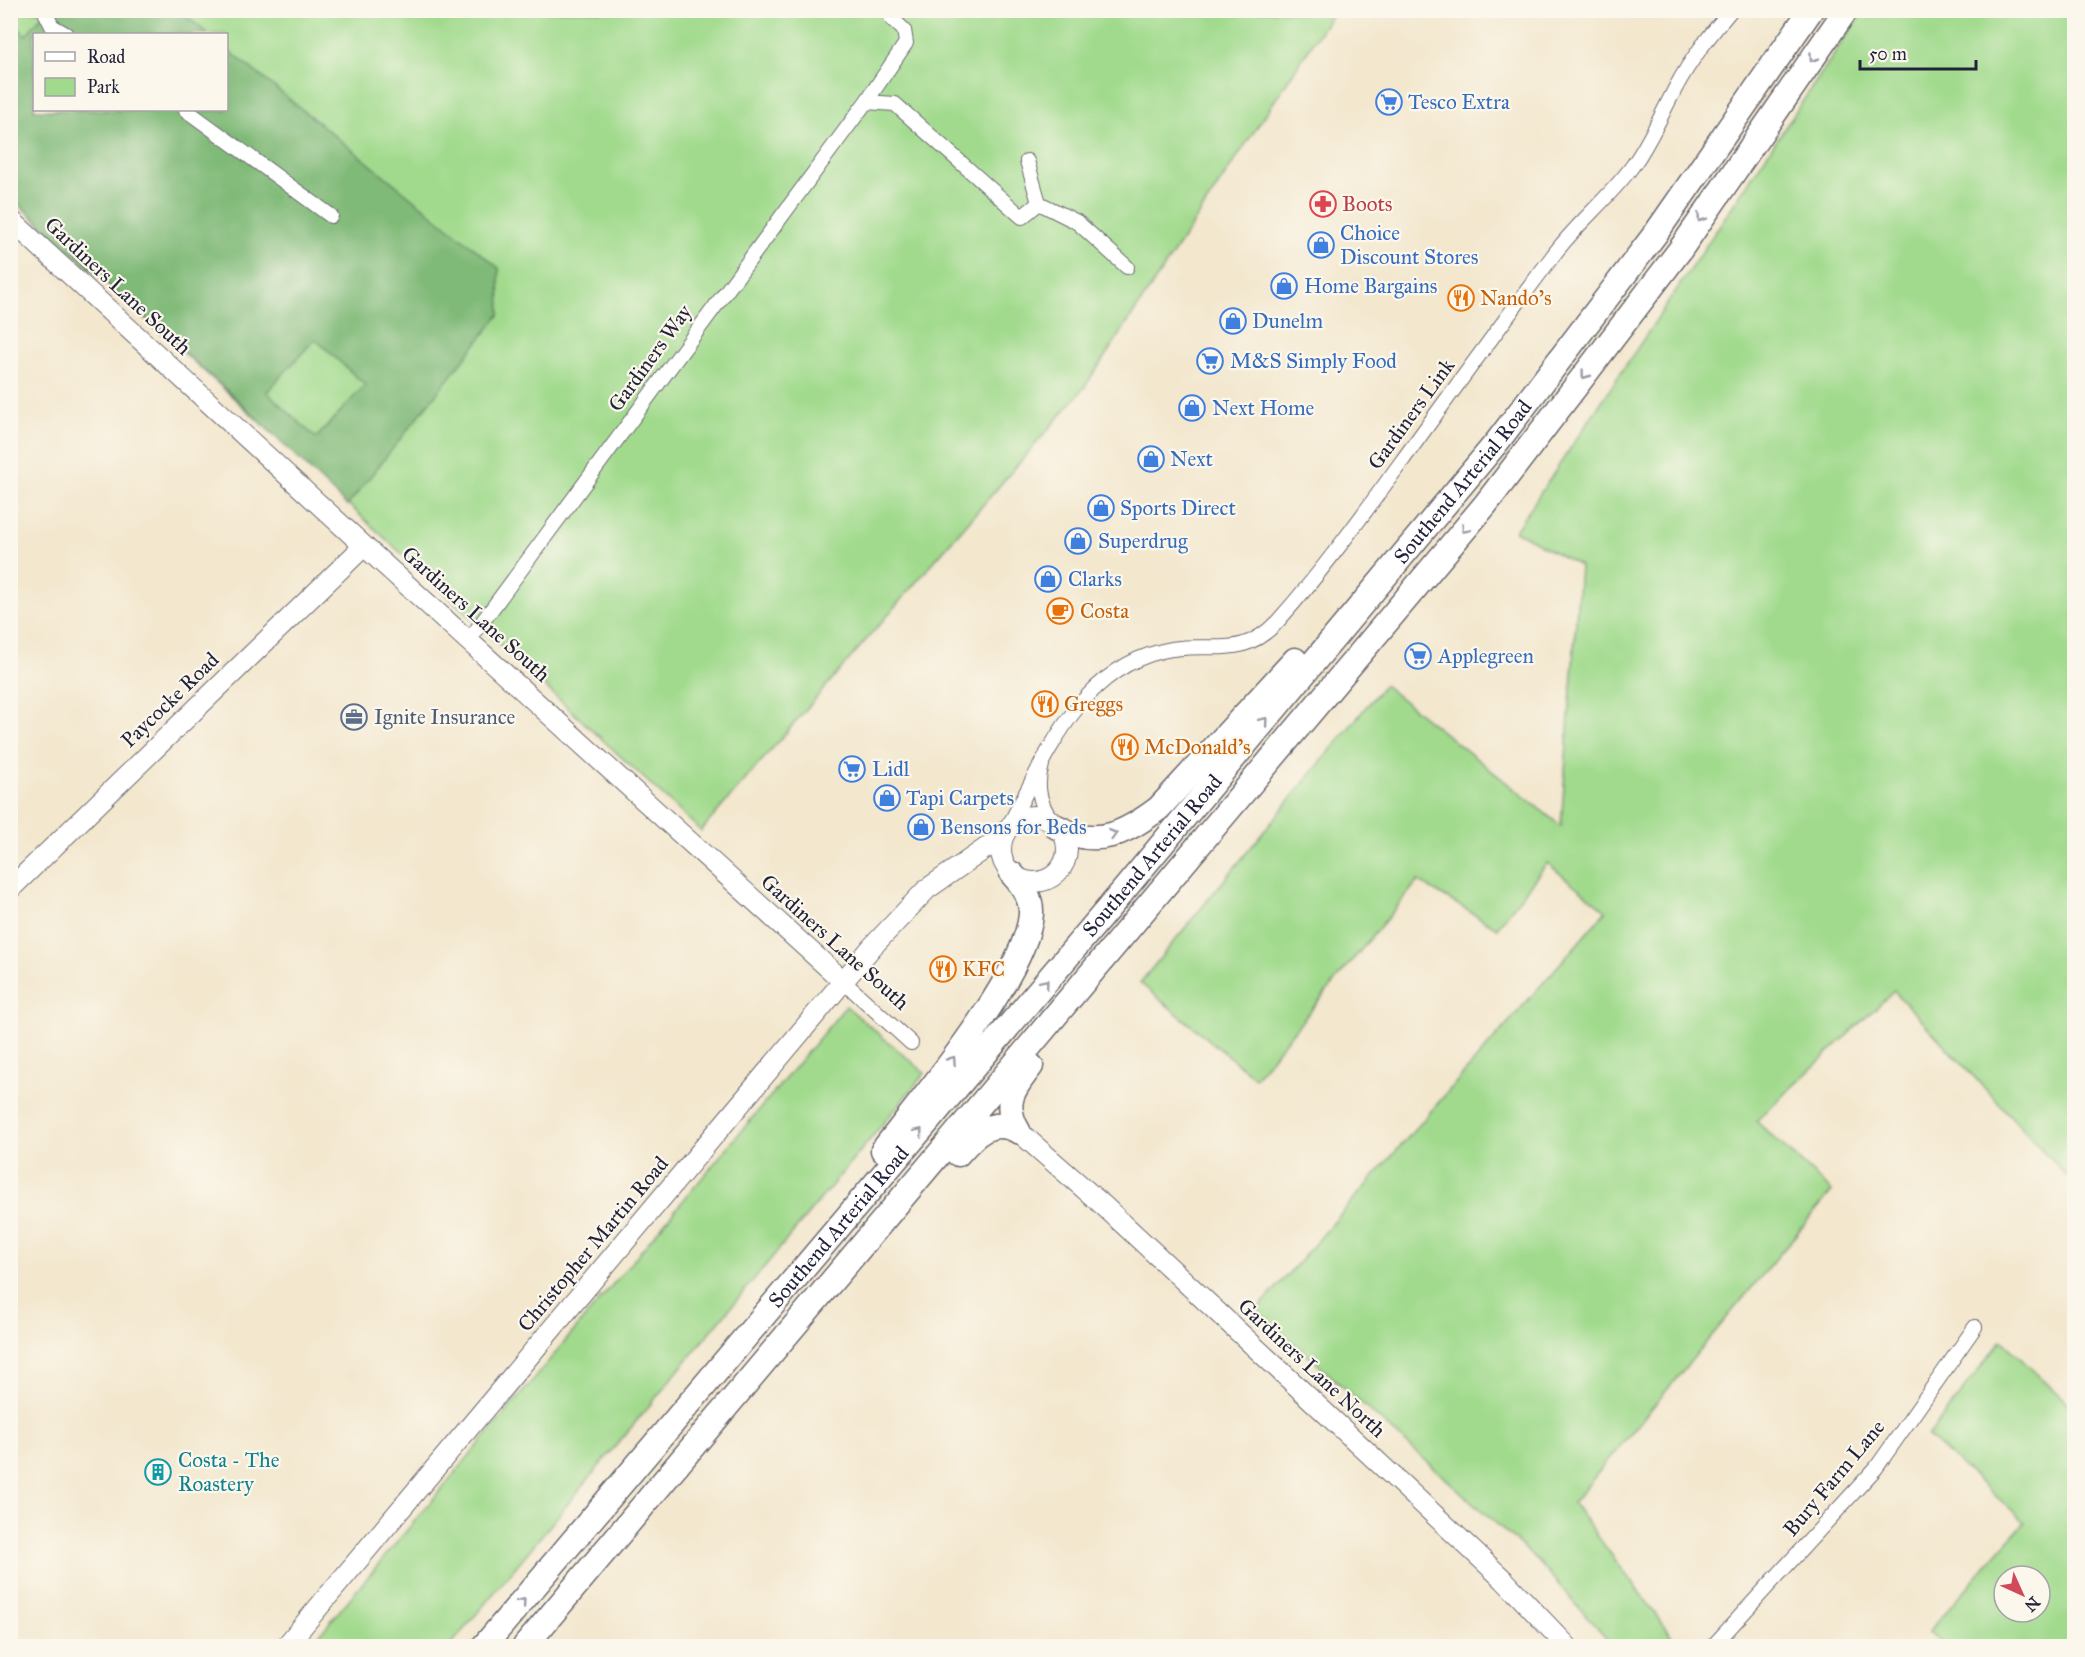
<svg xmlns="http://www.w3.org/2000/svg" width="2085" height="1657" font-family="'IM FELL Great Primer',serif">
	<rect width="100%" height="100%" fill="#fbf7ec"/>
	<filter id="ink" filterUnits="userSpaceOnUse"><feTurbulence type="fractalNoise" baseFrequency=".0167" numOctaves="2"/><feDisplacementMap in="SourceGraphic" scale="12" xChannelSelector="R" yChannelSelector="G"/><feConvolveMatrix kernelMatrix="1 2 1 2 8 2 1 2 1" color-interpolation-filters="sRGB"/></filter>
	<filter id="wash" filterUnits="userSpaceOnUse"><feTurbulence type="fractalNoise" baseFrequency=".008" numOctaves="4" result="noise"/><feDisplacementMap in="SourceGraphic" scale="24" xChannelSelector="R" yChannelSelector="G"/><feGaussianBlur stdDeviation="1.35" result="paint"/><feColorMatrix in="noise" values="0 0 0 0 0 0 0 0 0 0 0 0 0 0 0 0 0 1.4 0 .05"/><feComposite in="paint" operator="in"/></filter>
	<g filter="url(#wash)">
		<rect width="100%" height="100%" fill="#f3e7ce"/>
		<!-- green -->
		<path fill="#a1da8d" stroke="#627e64" stroke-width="1.5" fill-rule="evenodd" d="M 11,11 L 1334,11 L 1084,388 L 701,831 L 225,390 L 11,198 ZM 34,34 L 226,34 L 226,110 L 34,110 Z
			M 1863,11 L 2074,11 L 2074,1184 L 1894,991 L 1756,1121 L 1832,1191 L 1573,1503 L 1679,1646 L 1613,1646 L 1536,1559 L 1257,1310 L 1606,911 L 1547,863 L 1497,928 L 1418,881 L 1255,1078 L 1140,983 L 1384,685 L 1561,826 L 1580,566 L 1515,531 Z
			M 846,1006 L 925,1073 L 450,1646 L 310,1646 Z
			M 2001,1340 L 2074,1409 L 2074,1646 L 1948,1646 L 1928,1632 L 2025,1522 L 1928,1436 ZM 2004,1576 L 2040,1576 L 2040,1612 L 2004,1612 Z"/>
		<!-- forest -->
		<path fill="#80ba78" stroke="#516e5a" stroke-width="1.5" fill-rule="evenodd" d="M 46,11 L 179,11 L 209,34 L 34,34 L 34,110 L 226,110 L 227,49 L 499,268 L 500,314 L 347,506 L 244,406 L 11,197 L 11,22 L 26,35 ZM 315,339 L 365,385 L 316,438 L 267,392 Z"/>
	</g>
	<g filter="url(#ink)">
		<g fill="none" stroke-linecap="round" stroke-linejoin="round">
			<!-- street casing -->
			<g stroke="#6b676e" stroke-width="16">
				<path id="street" d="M 44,10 L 52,26 L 66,34
					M 866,102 L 906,43 L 904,30 L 891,18
					M 186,110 L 331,216
					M 1039,203 L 1077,222 L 1127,267
					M 469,640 L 866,102 L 895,104 L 1022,217 L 1039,203 L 1027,161
					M 1042,765 C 1034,789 1042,810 1057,827
					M 1007,829 C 1045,760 1076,672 1162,651 C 1209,639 1239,663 1278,621 C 1326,567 1368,508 1410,450 C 1457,385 1504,321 1552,257 C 1575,225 1607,200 1631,168 C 1649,144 1661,115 1675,89 C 1690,60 1710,35 1731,10
					M 843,981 L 911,1043
					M 1713,1646 L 1876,1468 L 1975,1327"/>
			</g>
			<!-- secondary casing -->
			<g stroke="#6b676e" stroke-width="22">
				<path id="secondary" d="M 10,219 L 364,546 L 843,981
					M1001 849a33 33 0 1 1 66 0a33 33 0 1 1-66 0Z
					M 10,889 L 364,546
					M 1018,1131 L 1104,1206 L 1504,1580 L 1567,1646
					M 286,1646 L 872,947 L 927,889 L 989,846 L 1007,829"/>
			</g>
			<!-- highway casing -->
			<g stroke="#6b676e" stroke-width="27">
				<g id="highway">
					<path d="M 1057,827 C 1097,849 1126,833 1159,808 L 1295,660"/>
					<path d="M 1018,1131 C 1002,1103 1013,1089 1031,1066"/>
					<path d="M 883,1150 C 922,1100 1027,974 1031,914 C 1032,898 1023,886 1012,874"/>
					<path d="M 958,1154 C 975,1134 992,1117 1018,1131"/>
					<path id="s1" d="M 484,1646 L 1123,891 L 1497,442 L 1656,233 L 1811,10"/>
					<path d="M 525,1646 L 1485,505 L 1680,250 L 1846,10"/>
				</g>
			</g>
			<!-- street -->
			<use href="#street" stroke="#fff" stroke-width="14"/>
			<!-- secondary -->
			<use href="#secondary" stroke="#fff" stroke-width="20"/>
			<!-- highway -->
			<use href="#highway" stroke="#fff" stroke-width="24"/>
		</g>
		<!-- one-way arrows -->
		<defs><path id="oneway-chevron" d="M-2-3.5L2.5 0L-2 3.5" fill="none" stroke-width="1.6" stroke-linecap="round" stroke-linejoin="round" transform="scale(1.5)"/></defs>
		<g stroke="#9c9ca7">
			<use href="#oneway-chevron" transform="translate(1813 58) rotate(125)"/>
			<use href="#oneway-chevron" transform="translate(1701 218) rotate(125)"/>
			<use href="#oneway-chevron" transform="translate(1585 375) rotate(127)"/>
			<use href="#oneway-chevron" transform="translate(1465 529) rotate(130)"/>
			<use href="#oneway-chevron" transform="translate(1264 721) rotate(-50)"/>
			<use href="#oneway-chevron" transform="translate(1113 834) rotate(-17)"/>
			<use href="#oneway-chevron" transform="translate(1045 983) rotate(-50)"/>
			<use href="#oneway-chevron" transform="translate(952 1060) rotate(-56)"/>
			<use href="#oneway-chevron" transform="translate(919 1132) rotate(-50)"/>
			<use href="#oneway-chevron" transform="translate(522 1602) rotate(-50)"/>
		</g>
	</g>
	<!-- icons -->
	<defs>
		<g id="supermarket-ring" transform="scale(1.35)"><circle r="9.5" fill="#fbf7ec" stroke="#3f7fe0" stroke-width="1.5"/><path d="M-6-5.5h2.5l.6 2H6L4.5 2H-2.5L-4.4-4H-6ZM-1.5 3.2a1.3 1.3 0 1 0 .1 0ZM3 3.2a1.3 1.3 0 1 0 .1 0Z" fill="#3f7fe0"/></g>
		<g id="pharmacy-ring" transform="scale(1.35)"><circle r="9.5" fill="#fbf7ec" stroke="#e0444e" stroke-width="1.5"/><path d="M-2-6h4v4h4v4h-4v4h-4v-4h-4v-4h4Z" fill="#e0444e"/></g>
		<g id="shop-ring" transform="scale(1.35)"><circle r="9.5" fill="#fbf7ec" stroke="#3f7fe0" stroke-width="1.5"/><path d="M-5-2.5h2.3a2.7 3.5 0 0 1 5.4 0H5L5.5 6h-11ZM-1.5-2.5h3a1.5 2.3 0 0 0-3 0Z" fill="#3f7fe0"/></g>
		<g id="restaurant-ring" transform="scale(1.35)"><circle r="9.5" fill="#fbf7ec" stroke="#e8710a" stroke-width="1.5"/><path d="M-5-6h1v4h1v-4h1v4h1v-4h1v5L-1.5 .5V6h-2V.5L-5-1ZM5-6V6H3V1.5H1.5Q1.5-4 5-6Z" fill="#e8710a"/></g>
		<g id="cafe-ring" transform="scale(1.35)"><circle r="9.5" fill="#fbf7ec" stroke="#e8710a" stroke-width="1.5"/><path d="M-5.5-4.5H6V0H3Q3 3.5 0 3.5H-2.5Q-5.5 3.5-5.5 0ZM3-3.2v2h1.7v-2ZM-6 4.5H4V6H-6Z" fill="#e8710a"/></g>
		<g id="office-ring" transform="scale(1.35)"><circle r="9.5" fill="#fbf7ec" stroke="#5c6f8a" stroke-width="1.5"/><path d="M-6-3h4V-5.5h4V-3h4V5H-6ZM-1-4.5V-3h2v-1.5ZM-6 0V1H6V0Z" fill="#5c6f8a"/></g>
		<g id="building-ring" transform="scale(1.35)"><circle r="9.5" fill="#fbf7ec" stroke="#0f9aa8" stroke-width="1.5"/><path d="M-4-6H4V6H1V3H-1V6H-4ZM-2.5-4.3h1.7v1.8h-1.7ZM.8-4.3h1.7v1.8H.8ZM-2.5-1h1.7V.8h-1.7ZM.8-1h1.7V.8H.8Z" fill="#0f9aa8"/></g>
	</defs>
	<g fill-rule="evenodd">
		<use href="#supermarket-ring" x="1389" y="102"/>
		<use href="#pharmacy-ring" x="1323" y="204"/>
		<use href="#shop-ring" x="1321" y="245"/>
		<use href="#shop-ring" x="1284" y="286"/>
		<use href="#restaurant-ring" x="1461" y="298"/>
		<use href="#shop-ring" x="1233" y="321"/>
		<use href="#supermarket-ring" x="1210" y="361"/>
		<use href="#shop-ring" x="1192" y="408"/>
		<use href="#shop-ring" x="1151" y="459"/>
		<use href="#shop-ring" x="1101" y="508"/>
		<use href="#shop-ring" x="1078" y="541"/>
		<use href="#shop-ring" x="1048" y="579"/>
		<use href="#cafe-ring" x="1060" y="611"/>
		<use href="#supermarket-ring" x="1418" y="656"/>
		<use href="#restaurant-ring" x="1045" y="704"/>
		<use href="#office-ring" x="354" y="717"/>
		<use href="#restaurant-ring" x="1125" y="747"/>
		<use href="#supermarket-ring" x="852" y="769"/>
		<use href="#shop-ring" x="887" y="798"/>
		<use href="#shop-ring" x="921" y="827"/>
		<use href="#restaurant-ring" x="943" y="969"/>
		<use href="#building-ring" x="158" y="1472"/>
	</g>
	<g text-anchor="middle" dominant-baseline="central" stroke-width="4.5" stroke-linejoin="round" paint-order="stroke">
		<!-- shop labels -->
		<g font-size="21" fill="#366cbe" stroke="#fbf7ec" text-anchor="start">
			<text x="1408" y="102">Tesco Extra</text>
			<text x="1340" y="233">Choice<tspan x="1340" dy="24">Discount Stores</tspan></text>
			<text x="1304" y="286">Home Bargains</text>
			<text x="1252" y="321">Dunelm</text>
			<text x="1230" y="361">M&amp;S Simply Food</text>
			<text x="1212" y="408">Next Home</text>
			<text x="1170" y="459">Next</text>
			<text x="1120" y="508">Sports Direct</text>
			<text x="1098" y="541">Superdrug</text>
			<text x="1068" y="579">Clarks</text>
			<text x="1438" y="656">Applegreen</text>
			<text x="872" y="769">Lidl</text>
			<text x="906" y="798">Tapi Carpets</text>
			<text x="940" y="827">Bensons for Beds</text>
		</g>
		<!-- health labels -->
		<g font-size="21" fill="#be3a42" stroke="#fbf7ec" text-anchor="start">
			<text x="1342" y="204">Boots</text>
		</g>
		<!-- street labels -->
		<g font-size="21" fill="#22223b" stroke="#fbf7ec">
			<text transform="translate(118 286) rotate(43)">Gardiners Lane South</text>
			<text transform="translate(650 358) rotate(-54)">Gardiners Way</text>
			<text transform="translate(1411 414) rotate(-54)">Gardiners Link</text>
			<text stroke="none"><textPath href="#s1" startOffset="1521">Southend Arterial Road</textPath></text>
			<text transform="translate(476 614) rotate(42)">Gardiners Lane South</text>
			<text transform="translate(170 700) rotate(-44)">Paycocke Road</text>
			<text stroke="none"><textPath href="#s1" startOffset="1035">Southend Arterial Road</textPath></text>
			<text transform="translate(835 942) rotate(42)">Gardiners Lane South</text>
			<text stroke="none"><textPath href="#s1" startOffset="549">Southend Arterial Road</textPath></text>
			<text transform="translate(593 1244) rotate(-50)">Christopher Martin Road</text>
			<text transform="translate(1312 1368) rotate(43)">Gardiners Lane North</text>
			<text transform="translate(1834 1478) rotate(-50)">Bury Farm Lane</text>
		</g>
		<!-- food labels -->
		<g font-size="21" fill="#c56008" stroke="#fbf7ec" text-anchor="start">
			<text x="1480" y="298">Nando's</text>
			<text x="1080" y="611">Costa</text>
			<text x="1064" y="704">Greggs</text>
			<text x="1144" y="747">McDonald's</text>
			<text x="962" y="969">KFC</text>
		</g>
		<!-- service labels -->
		<g font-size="21" fill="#4e5e75" stroke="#fbf7ec" text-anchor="start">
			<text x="374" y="717">Ignite Insurance</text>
		</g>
		<!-- culture labels -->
		<g font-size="21" fill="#0d838f" stroke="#fbf7ec" text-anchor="start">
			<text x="178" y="1460">Costa - The<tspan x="178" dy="24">Roastery</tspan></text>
		</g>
	</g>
	<!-- margin -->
	<rect width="2085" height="1657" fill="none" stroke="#fbf7ec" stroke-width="36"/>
	<!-- legend -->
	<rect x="33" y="33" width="195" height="78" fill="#fbf7ec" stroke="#a4a2a5" stroke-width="1.5"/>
	<rect x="45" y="52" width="30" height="9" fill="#ffffff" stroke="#a4a2a5" stroke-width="1.5"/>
	<text x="87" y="63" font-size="18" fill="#22223b">Road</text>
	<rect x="45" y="78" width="30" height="18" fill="#a1da8d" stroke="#a4a2a5" stroke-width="1.5"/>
	<text x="87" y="93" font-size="18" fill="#22223b">Park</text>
	<!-- north arrow -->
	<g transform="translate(2022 1594) rotate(135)"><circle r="28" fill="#fbf7ec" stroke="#a4a2a5" stroke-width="1.5"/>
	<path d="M0-4.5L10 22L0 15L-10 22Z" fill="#d1495b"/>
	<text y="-9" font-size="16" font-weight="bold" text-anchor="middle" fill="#22223b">N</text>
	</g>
	<!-- scale -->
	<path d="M1860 60v9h116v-9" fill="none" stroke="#22223b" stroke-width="3"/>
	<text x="1869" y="60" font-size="18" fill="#22223b" stroke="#fbf7ec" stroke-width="4.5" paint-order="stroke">50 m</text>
</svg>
